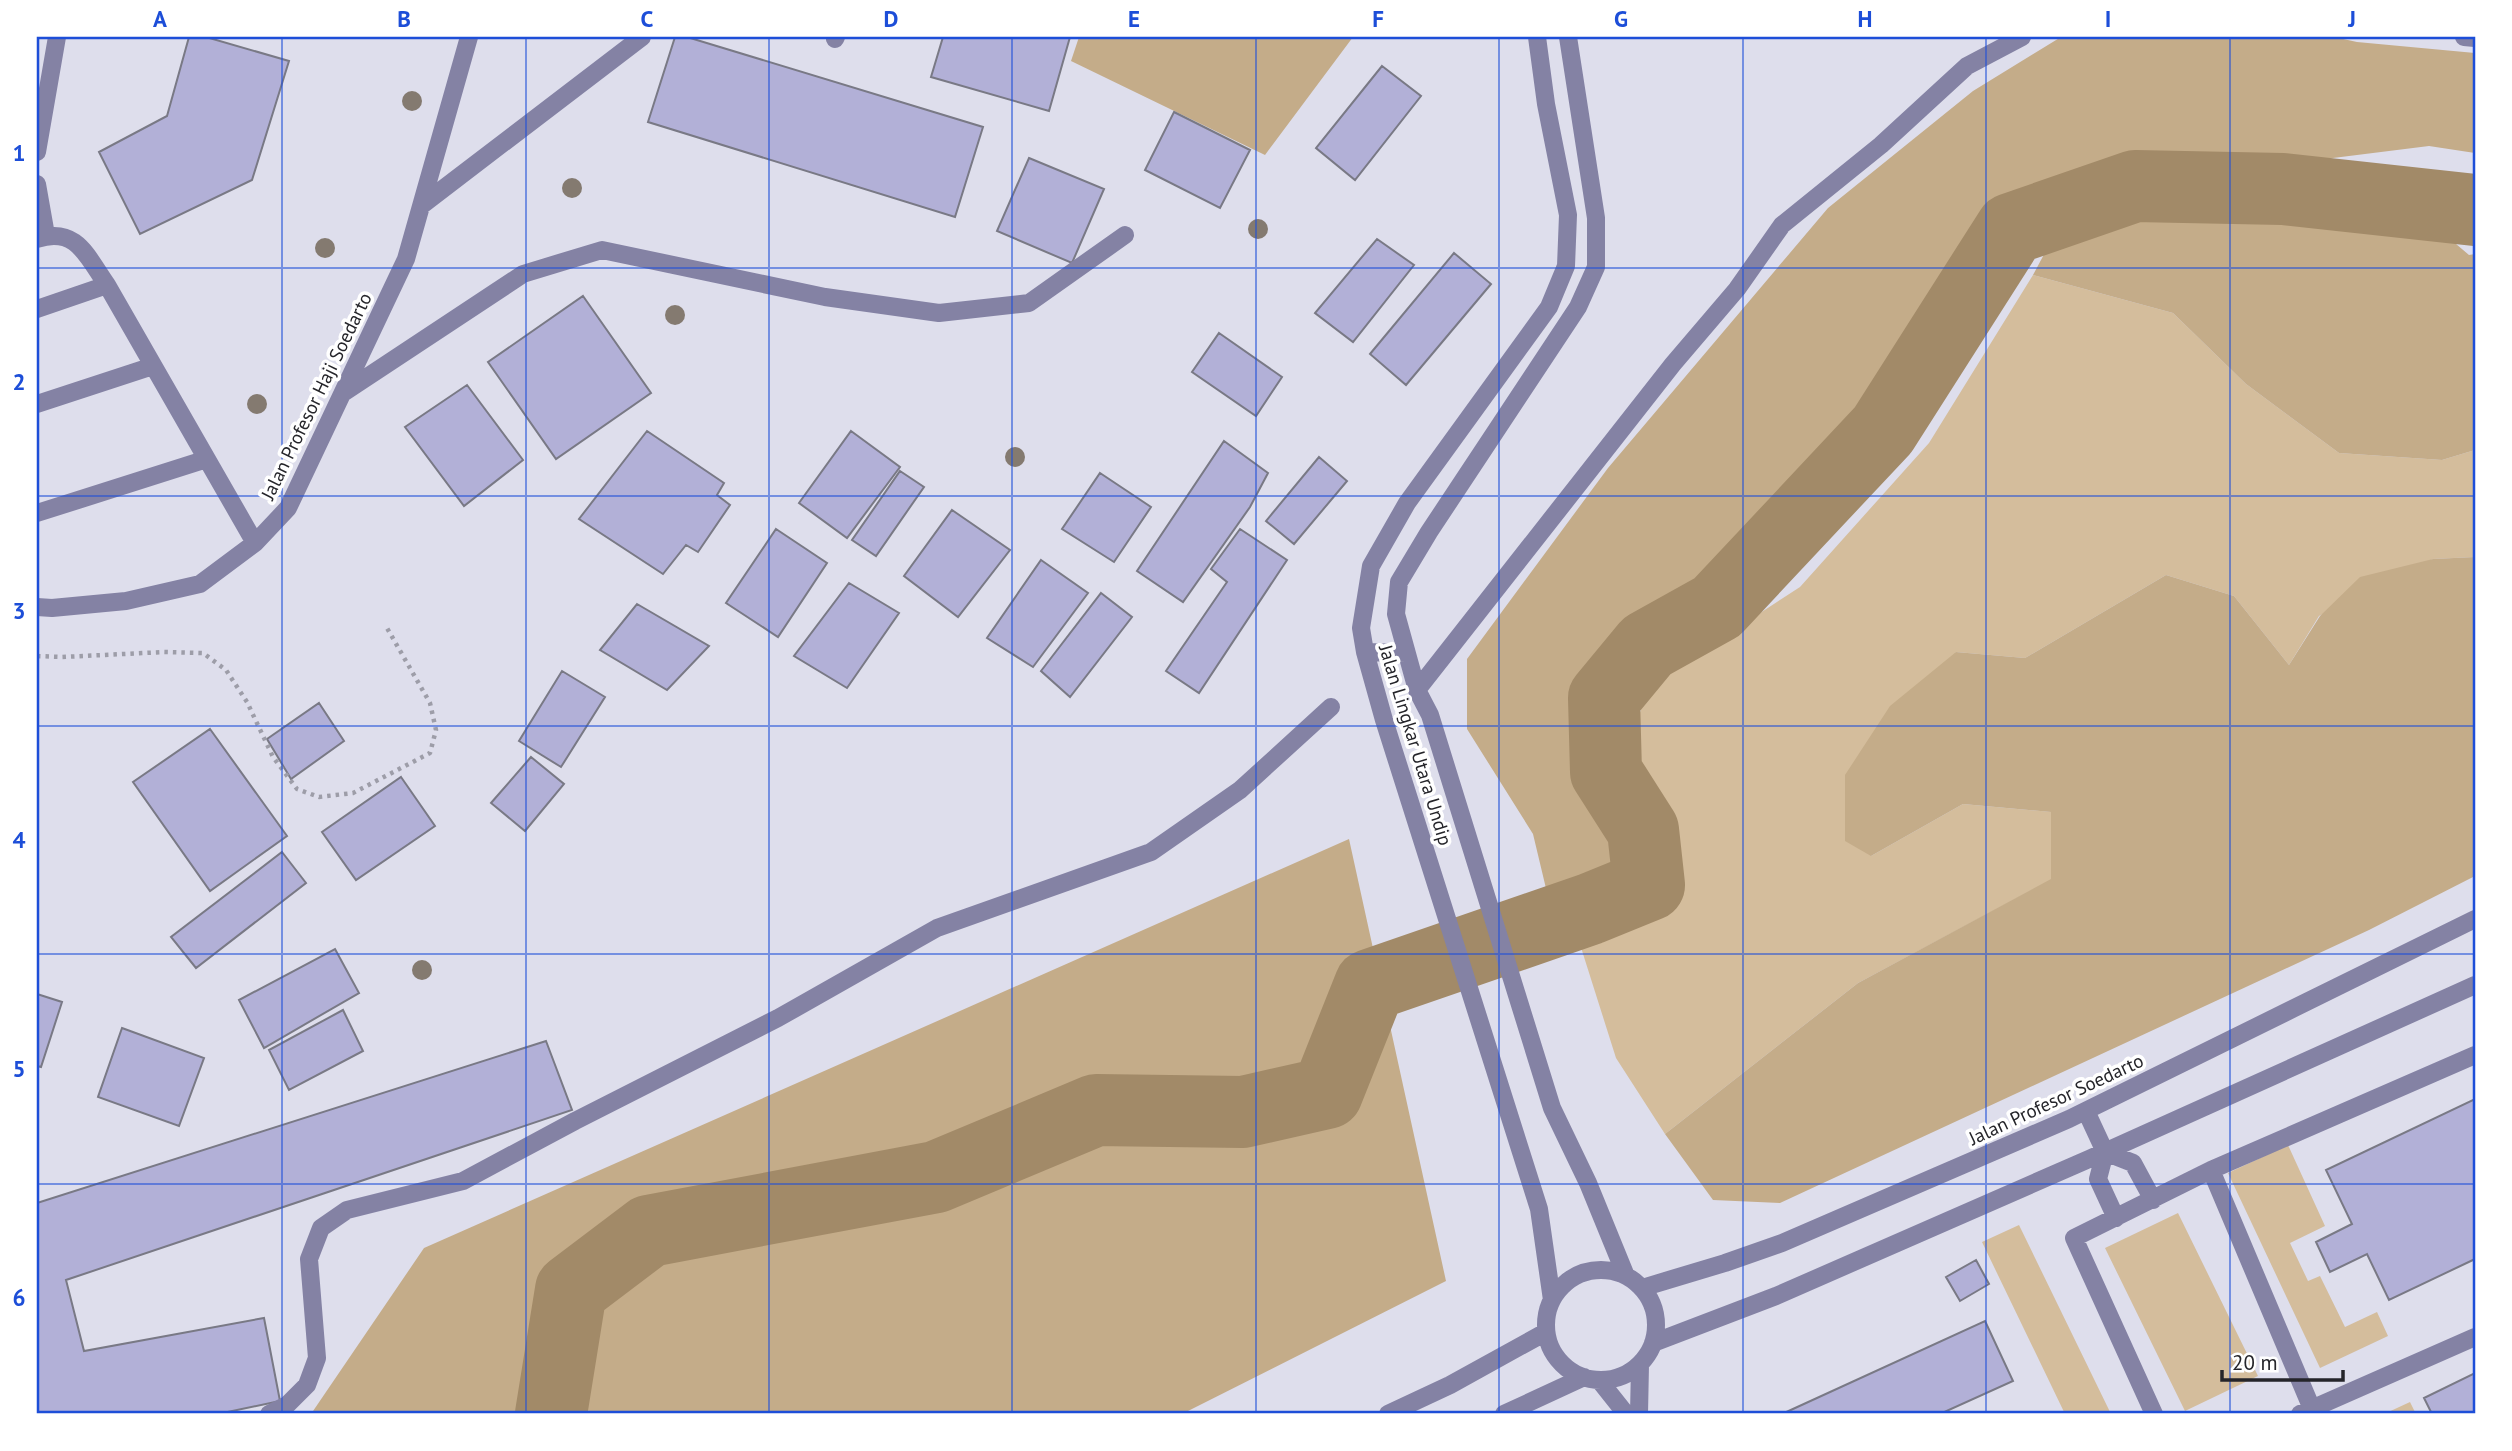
<svg xmlns="http://www.w3.org/2000/svg" width="2512" height="1451" font-family="'PT Sans',sans-serif">
	<rect width="100%" height="100%" fill="#dedeec"/>
	<!-- green -->
	<path fill="#d4bd9c" d="M 2033,275 L 2173,313 L 2246,384 L 2339,453 L 2442,460 L 2475,450 L 2475,557 L 2433,559 L 2319,616 L 2289,665 L 2234,596 L 2166,575 L 2025,658 L 1956,652 L 1871,856 L 1963,804 L 2052,812 L 2051,880 L 1858,983 L 1665,1134 L 1616,1058 L 1578,938 L 1673,900 L 1661,817 L 1626,758 L 1653,670 L 1725,636 L 1800,587 L 1929,443 Z
		M 2288,1145 L 2325,1226 L 2290,1243 L 2308,1281 L 2320,1276 L 2345,1327 L 2377,1312 L 2388,1336 L 2320,1368 L 2228,1173 Z
		M 2178,1213 L 2258,1376 L 2185,1411 L 2105,1248 Z
		M 2019,1225 L 2111,1414 L 2065,1414 L 1982,1242 Z
		M 2410,1402 L 2416,1414 L 2384,1414 Z"/>
	<!-- forest -->
	<path fill="#c4ac89" d="M 1079,37 L 1353,37 L 1265,155 L 1071,61 Z
		M 2061,37 L 2334,37 L 2357,42 L 2475,53 L 2475,153 L 2429,146 L 2301,162 L 2125,170 L 1988,209 L 1874,409 L 1707,579 L 1639,625 L 1591,687 L 1595,800 L 1626,863 L 1549,901 L 1533,834 L 1467,729 L 1467,659 L 1608,468 L 1828,208 L 1973,91 Z
		M 2167,207 L 2296,207 L 2436,227 L 2469,255 L 2475,254 L 2475,450 L 2442,460 L 2339,453 L 2246,384 L 2173,313 L 2033,275 L 2049,245 L 2106,217 Z
		M 2475,557 L 2475,876 L 2369,930 L 1780,1203 L 1713,1200 L 1665,1134 L 1858,983 L 2051,879 L 2051,812 L 1963,804 L 1871,856 L 1845,841 L 1845,775 L 1890,706 L 1956,652 L 2025,658 L 2166,575 L 2234,596 L 2289,665 L 2320,616 L 2360,577 L 2433,559 Z
		M 1349,839 L 1446,1281 L 1182,1414 L 311,1414 L 424,1248 Z"/>
	<g fill="none" stroke-linecap="round" stroke-linejoin="round">
		<!-- river -->
		<path stroke="#a28a68" stroke-width="72" d="M 551,1414 L 571,1290 L 649,1231 L 936,1177 L 1096,1110 L 1243,1112 L 1327,1093 L 1370,985 L 1590,909 L 1649,885 L 1643,830 L 1606,772 L 1604,698 L 1647,646 L 1717,607 L 1883,430 L 2011,229 L 2135,186 L 2283,189 L 2475,210"/>
	</g>
	<!-- building -->
	<path fill="#b2b0d7" stroke="#797985" stroke-width="2" d="M 189,37 L 206,37 L 289,61 L 252,180 L 140,234 L 99,152 L 167,116 Z
		M 675,37 L 687,37 L 983,127 L 955,217 L 648,122 Z
		M 943,37 L 1070,37 L 1049,111 L 931,77 Z
		M 1382,66 L 1421,96 L 1355,180 L 1316,148 Z
		M 1174,112 L 1250,150 L 1220,208 L 1145,170 Z
		M 1029,158 L 1104,189 L 1072,263 L 997,231 Z
		M 1377,239 L 1414,265 L 1353,342 L 1315,313 Z
		M 1454,253 L 1491,284 L 1406,385 L 1370,354 Z
		M 583,296 L 651,393 L 556,459 L 488,362 Z
		M 1219,333 L 1282,377 L 1256,416 L 1192,372 Z
		M 467,385 L 523,460 L 464,506 L 405,427 Z
		M 647,431 L 724,483 L 717,495 L 730,505 L 698,552 L 686,545 L 663,574 L 579,519 Z
		M 851,431 L 900,467 L 847,538 L 799,503 Z
		M 1224,441 L 1268,473 L 1250,507 L 1183,602 L 1137,571 Z
		M 1319,457 L 1347,481 L 1294,544 L 1266,521 Z
		M 900,471 L 924,487 L 876,556 L 852,540 Z
		M 1100,473 L 1151,507 L 1114,562 L 1062,529 Z
		M 952,510 L 1010,550 L 958,617 L 904,576 Z
		M 776,529 L 827,563 L 778,637 L 726,603 Z
		M 1240,529 L 1287,560 L 1199,693 L 1166,671 L 1227,582 L 1211,569 Z
		M 1041,560 L 1088,593 L 1033,667 L 987,638 Z
		M 849,583 L 899,613 L 847,688 L 794,656 Z
		M 1101,593 L 1132,617 L 1070,697 L 1041,671 Z
		M 637,604 L 709,646 L 667,690 L 600,650 Z
		M 562,671 L 605,697 L 561,767 L 519,741 Z
		M 319,703 L 344,741 L 291,779 L 267,739 Z
		M 210,729 L 287,836 L 210,891 L 133,782 Z
		M 531,757 L 564,784 L 525,831 L 491,803 Z
		M 401,777 L 435,826 L 356,880 L 322,832 Z
		M 282,852 L 306,883 L 196,968 L 171,937 Z
		M 335,949 L 359,993 L 264,1048 L 239,1000 Z
		M 37,994 L 62,1002 L 41,1067 L 37,1066 Z
		M 343,1010 L 363,1051 L 289,1090 L 269,1050 Z
		M 122,1028 L 204,1058 L 179,1126 L 98,1097 Z
		M 546,1041 L 572,1110 L 66,1280 L 84,1351 L 264,1318 L 280,1401 L 218,1414 L 37,1414 L 37,1203 Z
		M 2475,1099 L 2475,1259 L 2389,1300 L 2367,1254 L 2330,1272 L 2316,1242 L 2352,1224 L 2326,1170 Z
		M 1976,1260 L 1989,1284 L 1960,1301 L 1946,1277 Z
		M 1985,1321 L 2013,1381 L 1940,1414 L 1782,1414 Z
		M 2475,1373 L 2475,1414 L 2432,1414 L 2424,1398 Z"/>
	<g fill="none" stroke-linecap="round" stroke-linejoin="round">
		<!-- path -->
		<path stroke="#9d9da8" stroke-width="4.5" stroke-dasharray="3.5 5" stroke-linecap="butt" d="M 37,656 L 62,657 L 164,652 L 203,653 L 226,670 L 247,702 L 273,757 L 297,789 L 319,797 L 353,793 L 430,753 L 436,730 L 430,703 L 387,628"/>
		<!-- minor -->
		<path stroke="#8482a4" stroke-width="18" d="M 1537,37 L 1546,104 L 1568,215 L 1566,266 L 1549,307 L 1407,503 L 1371,566 L 1361,628 L 1365,652 L 1384,720 L 1539,1209 L 1552,1300
			M 1568,37 L 1596,218 L 1596,267 L 1578,307 L 1429,532 L 1399,582 L 1396,614 L 1417,690 L 1430,715 L 1552,1108 L 1588,1183 L 1626,1276
			M 2464,37 L 2475,38
			M 835,39 L 836,37
			M 37,152 L 57,37
			M 37,184 L 46,235
			M 422,205 L 642,37
			M 37,239 C 77,226 87,257 107,285 L 37,309
			M 107,285 L 255,543
			M 343,393 L 523,274 L 602,250 L 825,297 L 939,313 L 1029,303 L 1125,235
			M 37,404 L 153,366
			M 37,513 L 207,459
			M 37,607 L 52,608 L 126,601 L 200,584 L 255,543 L 288,508 L 406,259 L 469,37
			M 1365,652 L 1406,653
			M 1417,690 L 1673,364 L 1737,289 L 1782,225 L 1881,145 L 1967,66 L 2022,37
			M 2086,1111 L 2105,1152
			M 2211,1170 L 2312,1409
			M 2116,1218 L 2098,1179 L 2105,1152 L 2133,1163 L 2153,1200
			M1546 1325a55 55 0 1 1 110 0a55 55 0 1 1-110 0Z
			M 1642,1288 L 1725,1263 L 1782,1243 L 2069,1119 L 2475,919
			M 1653,1343 L 1776,1296 L 2089,1159 L 2475,985
			M 1599,1380 L 1626,1414
			M 269,1414 L 287,1405 L 307,1385 L 317,1358 L 309,1259 L 321,1228 L 347,1210 L 463,1181 L 575,1121 L 778,1018 L 937,928 L 1151,852 L 1240,790 L 1331,707
			M 1388,1414 L 1450,1385 L 1546,1332
			M 1504,1414 L 1584,1377
			M 1639,1414 L 1640,1365
			M 2154,1414 L 2074,1238 L 2211,1170 L 2475,1055
			M 2300,1414 L 2475,1337"/>
	</g>
	<!-- trees -->
	<g fill="#847a70">
		<circle cx="412" cy="101" r="10"/>
		<circle cx="572" cy="188" r="10"/>
		<circle cx="1258" cy="229" r="10"/>
		<circle cx="325" cy="248" r="10"/>
		<circle cx="675" cy="315" r="10"/>
		<circle cx="257" cy="404" r="10"/>
		<circle cx="1015" cy="457" r="10"/>
		<circle cx="422" cy="970" r="10"/>
	</g>
	<!-- grid -->
	<path fill="none" stroke="#1d4ed8" stroke-width="2" stroke-opacity="0.55" d="M 282,37 L 282,1414M 526,37 L 526,1414M 769,37 L 769,1414M 1012,37 L 1012,1414M 1256,37 L 1256,1414M 1499,37 L 1499,1414M 1743,37 L 1743,1414M 1986,37 L 1986,1414M 2230,37 L 2230,1414M 37,268 L 2475,268M 37,496 L 2475,496M 37,726 L 2475,726M 37,954 L 2475,954M 37,1184 L 2475,1184"/>
	<g text-anchor="middle" dominant-baseline="central" stroke-width="7" stroke-linejoin="round" paint-order="stroke">
		<!-- street labels -->
		<g font-size="19" fill="#25252a" stroke="#fff">
			<text transform="translate(316 396) rotate(-64)">Jalan Profesor Haji Soedarto</text>
			<text transform="translate(1416 745) rotate(73)">Jalan Lingkar Utara Undip</text>
			<text transform="translate(2056 1099) rotate(-25)">Jalan Profesor Soedarto</text>
		</g>
	</g>
	<!-- border -->
	<rect width="2512" height="1451" fill="none" stroke="#ffffff" stroke-width="77"/>
	<!-- scale -->
	<path d="M2222 1370v10h121v-10" fill="none" stroke="#25252a" stroke-width="3.5"/>
	<text x="2232" y="1370" font-size="21" fill="#25252a" stroke="#ffffff" stroke-width="5" paint-order="stroke">20 m</text>
	<rect x="38" y="38" width="2436" height="1374" fill="none" stroke="#1d4ed8" stroke-width="2.5"/>
	<g font-size="23" text-anchor="middle" font-weight="bold" fill="#1d4ed8">
		<text x="160" y="27">A</text>
		<text x="404" y="27">B</text>
		<text x="647" y="27">C</text>
		<text x="891" y="27">D</text>
		<text x="1134" y="27">E</text>
		<text x="1378" y="27">F</text>
		<text x="1621" y="27">G</text>
		<text x="1865" y="27">H</text>
		<text x="2108" y="27">I</text>
		<text x="2352" y="27">J</text>
		<text x="19" y="161">1</text>
		<text x="19" y="390">2</text>
		<text x="19" y="619">3</text>
		<text x="19" y="848">4</text>
		<text x="19" y="1077">5</text>
		<text x="19" y="1306">6</text>
	</g>
</svg>
